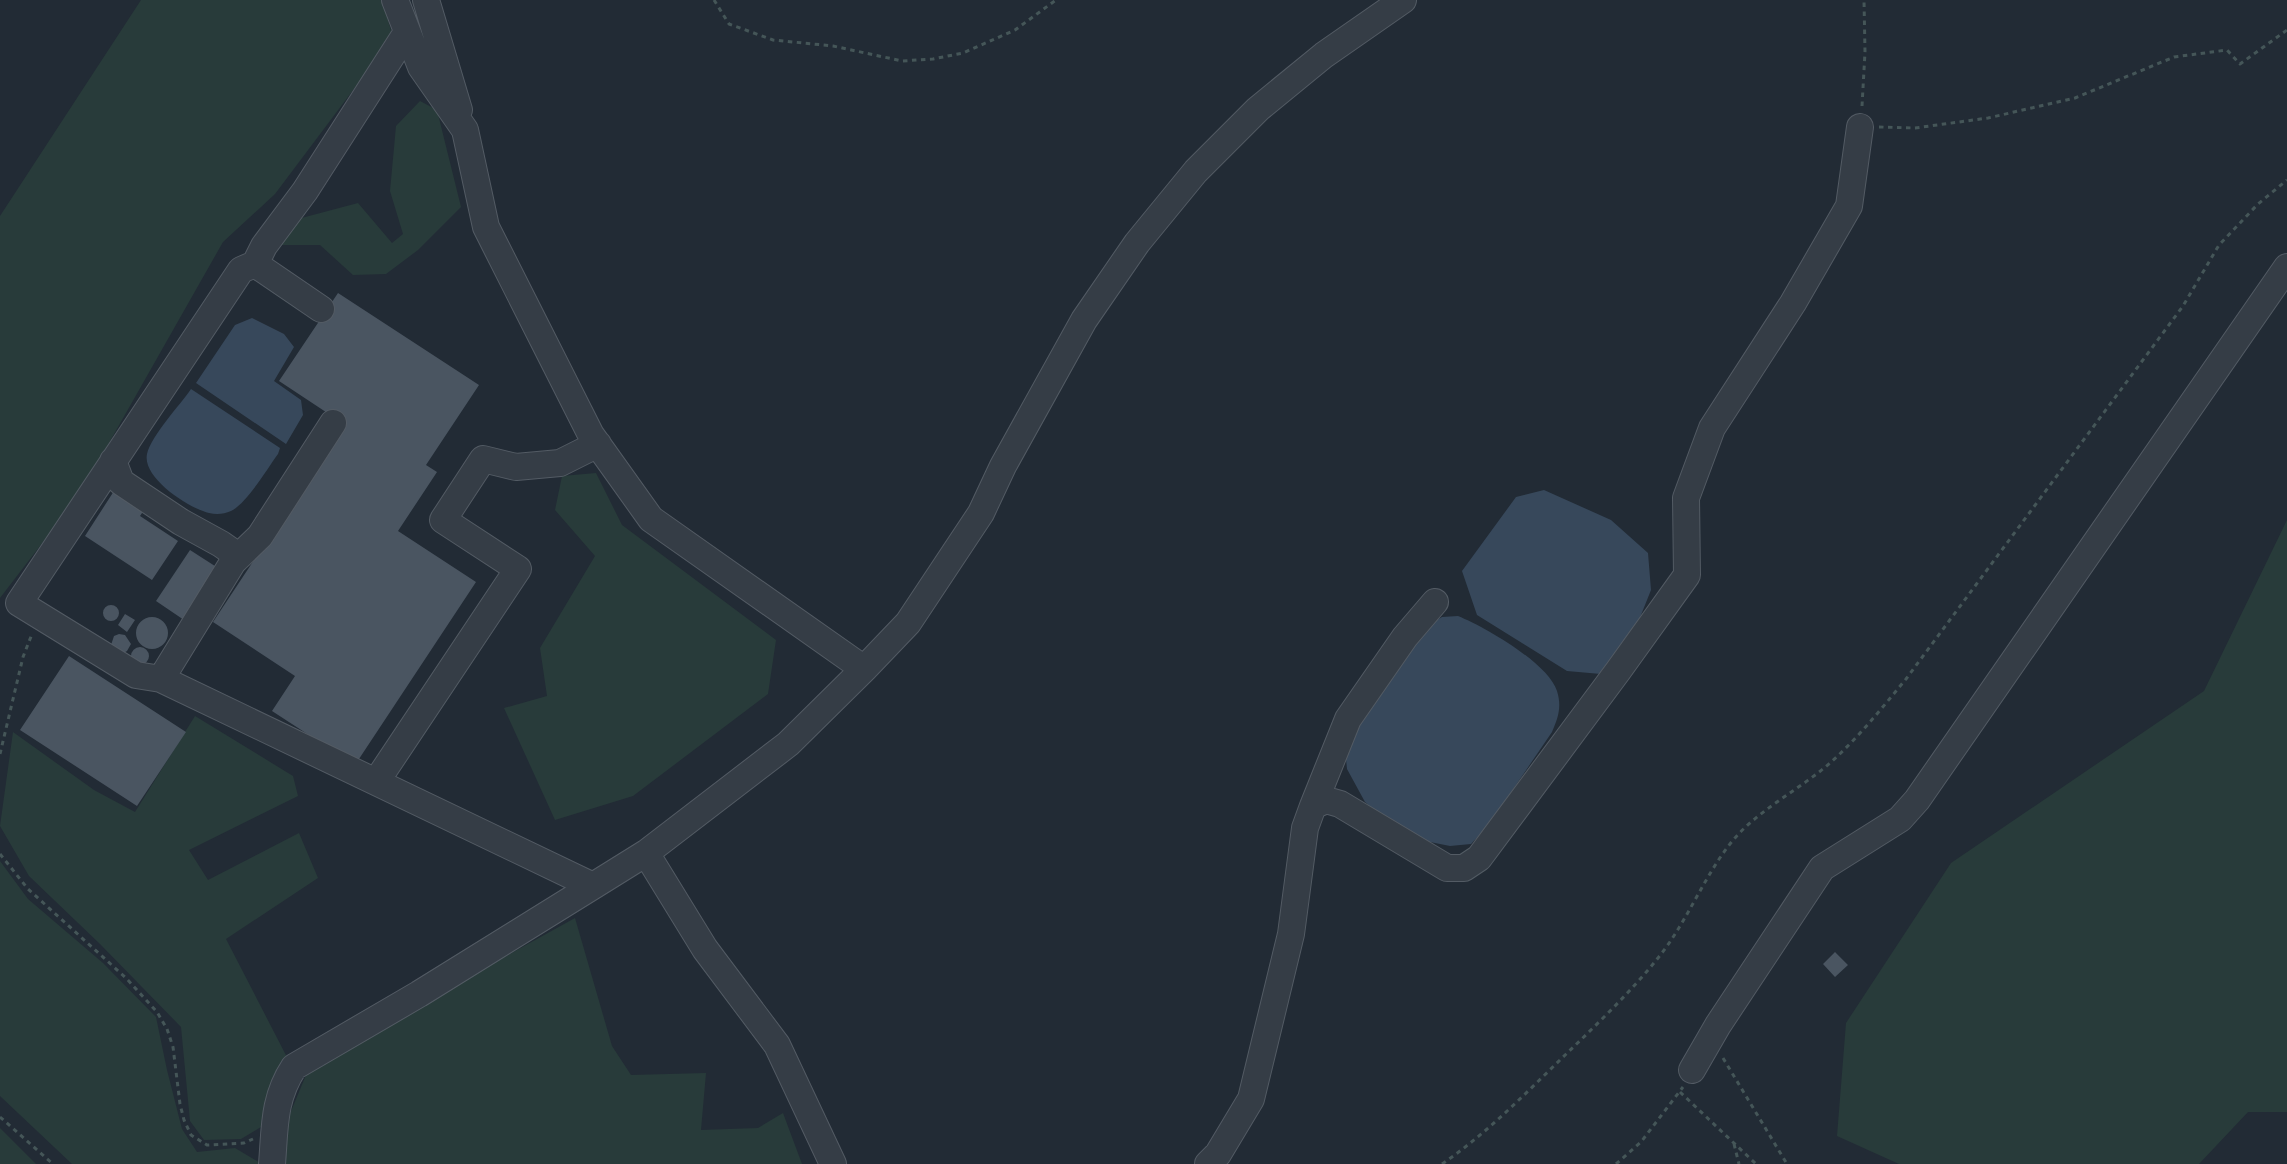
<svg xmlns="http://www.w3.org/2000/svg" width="2287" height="1164" font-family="Overpass,sans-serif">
	<rect width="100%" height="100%" fill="#222b35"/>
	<!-- green -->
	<path fill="#283b3a" d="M 141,0 L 382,0 L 393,37 L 275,194 L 223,242 L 80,494 L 0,598 L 0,216 Z
		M 420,101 L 437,110 L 461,207 L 418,250 L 386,274 L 353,275 L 320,245 L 277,245 L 294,220 L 358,203 L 392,243 L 403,234 L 390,191 L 396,126 Z
		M 596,473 L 622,525 L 776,640 L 768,694 L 633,796 L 555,820 L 504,708 L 547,696 L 540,648 L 595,556 L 555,510 L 562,476 Z
		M 2287,520 L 2287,1112 L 2248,1112 L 2199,1164 L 1899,1164 L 1837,1136 L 1846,1023 L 1951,863 L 2204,691 Z
		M 195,716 L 293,776 L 298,796 L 189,850 L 208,880 L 299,833 L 318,878 L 226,939 L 290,1063 L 271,1121 L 241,1139 L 204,1140 L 190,1121 L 181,1027 L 100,944 L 29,876 L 0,826 L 13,732 L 94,790 L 135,812 Z
		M 0,861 L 28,899 L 103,963 L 156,1017 L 167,1070 L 182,1129 L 197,1152 L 235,1148 L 262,1164 L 72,1164 L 0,1096 Z
		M 575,918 L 612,1046 L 631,1075 L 706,1073 L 701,1130 L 758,1128 L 783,1113 L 802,1164 L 283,1164 L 282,1133 L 306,1075 L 371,1031 Z
		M 0,1128 L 36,1164 L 0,1164 Z"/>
	<!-- water -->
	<path fill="#37485b" d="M 252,318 L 284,334 L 294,347 L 274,381 L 301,400 L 303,415 L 286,444 L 196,383 L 235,325 Z
		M 191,389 L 280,448 L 278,454 C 267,469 247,503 231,511 C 224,514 217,515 209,513 C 189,508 142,478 147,454 C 151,436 180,405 191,389 Z
		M 1544,490 L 1611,520 L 1648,553 L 1651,590 L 1633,635 L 1601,674 L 1567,671 L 1477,615 L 1462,571 L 1516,497 Z
		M 1458,616 C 1485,627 1548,663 1557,691 C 1562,707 1558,718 1552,732 L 1488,826 L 1471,844 L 1450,846 L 1430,842 L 1412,835 L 1379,814 L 1365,802 L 1347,769 L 1345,749 L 1362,712 L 1433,622 L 1442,617 Z"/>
	<!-- building -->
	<path fill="#4a5561" d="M 338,293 L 479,385 L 426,465 L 437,472 L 398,531 L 476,582 L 355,765 L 272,711 L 295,676 L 213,622 L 344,424 L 279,381 Z
		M 114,491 L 144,510 L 140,516 L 178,541 L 152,580 L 85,536 Z
		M 190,550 L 218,568 L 184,620 L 156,601 Z
		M103 613a8 8 0 1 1 16 0a8 8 0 1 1-16 0Z
		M 125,614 L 135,620 L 127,632 L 118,625 Z
		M136 633a16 16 0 1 1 32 0a16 16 0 1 1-32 0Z
		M 119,634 L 125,635 L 131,644 L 127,651 L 122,654 L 111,645 L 114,636 Z
		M131 656a9 9 0 1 1 18 0a9 9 0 1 1-18 0Z
		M 69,656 L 186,732 L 137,806 L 20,730 Z
		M 1835,952 L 1848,965 L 1835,977 L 1823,964 Z"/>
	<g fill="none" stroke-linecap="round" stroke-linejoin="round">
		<!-- minor casing -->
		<g stroke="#535b64" stroke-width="28">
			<path id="minor" d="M 395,0 L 421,67 L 465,130 L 486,227 L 591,435 L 651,519 L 864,669 L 908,623 L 981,513 L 1003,466 L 1084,320 L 1137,243 L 1196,171 L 1258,109 L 1324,55 L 1403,0
				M 426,0 L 459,110
				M 407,32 L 305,191 L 264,246 L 255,264 L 241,270 L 19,603 L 136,675 L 161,679 L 593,886 L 646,853 L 788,744 L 864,669
				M 255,264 L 321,309
				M 113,461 L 121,482 L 181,522 L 221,544 L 231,551 L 233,562 L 161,679
				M 233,562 L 260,536 L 333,423
				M 376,782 L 518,569 L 443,520 L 483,459 L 516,467 L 560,463 L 598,444
				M 1313,806 L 1348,719 L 1405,637 L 1435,602
				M 646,853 L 705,949 L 777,1045 L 833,1164
				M 1692,1070 L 1718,1025 L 1822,868 L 1900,819 L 1917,800 L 2287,267
				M 272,1164 C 275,1128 273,1099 294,1067 L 419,994 L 593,886
				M 1208,1164 L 1218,1154 L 1251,1099 L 1291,934 L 1305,828 L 1313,806 L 1326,800 L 1340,804 L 1447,868 L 1464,868 L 1479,858 L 1618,671 L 1687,575 L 1686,498 L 1712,428 L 1793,303 L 1849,206 L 1860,127"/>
		</g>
		<!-- path -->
		<path stroke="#455658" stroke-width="3" stroke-dasharray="4.5 4.5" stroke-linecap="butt" d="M 714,0 L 729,24 L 773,40 L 833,46 L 902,61 L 933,59 L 963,53 L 1015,30 L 1056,0
			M 1862,106 L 1865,52 L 1864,0
			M 1879,127 L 1915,128 L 1988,118 L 2075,98 L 2174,57 L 2227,50 L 2240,64 L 2287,30
			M 0,754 L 23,657 L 32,634
			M 0,854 L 28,889 L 126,978 L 157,1012 L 167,1029 L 173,1047 L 180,1104 L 184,1120 L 191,1135 L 207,1145 L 244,1143 L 253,1139
			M 1723,1058 L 1787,1164
			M 1680,1092 L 1756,1164
			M 0,1117 L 53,1164
			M 1734,1144 L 1739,1164
			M 1442,1164 C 1486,1134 1523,1096 1561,1059 C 1594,1027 1629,994 1658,958 C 1688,921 1704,875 1734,839 C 1761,808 1799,790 1830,763 C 1858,738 1882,708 1906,679 L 2183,306 L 2219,245 L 2258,204 L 2287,180
			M 1616,1164 L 1641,1142 L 1683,1087"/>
		<!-- minor -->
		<use href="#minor" stroke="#353d46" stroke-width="26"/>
	</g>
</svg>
